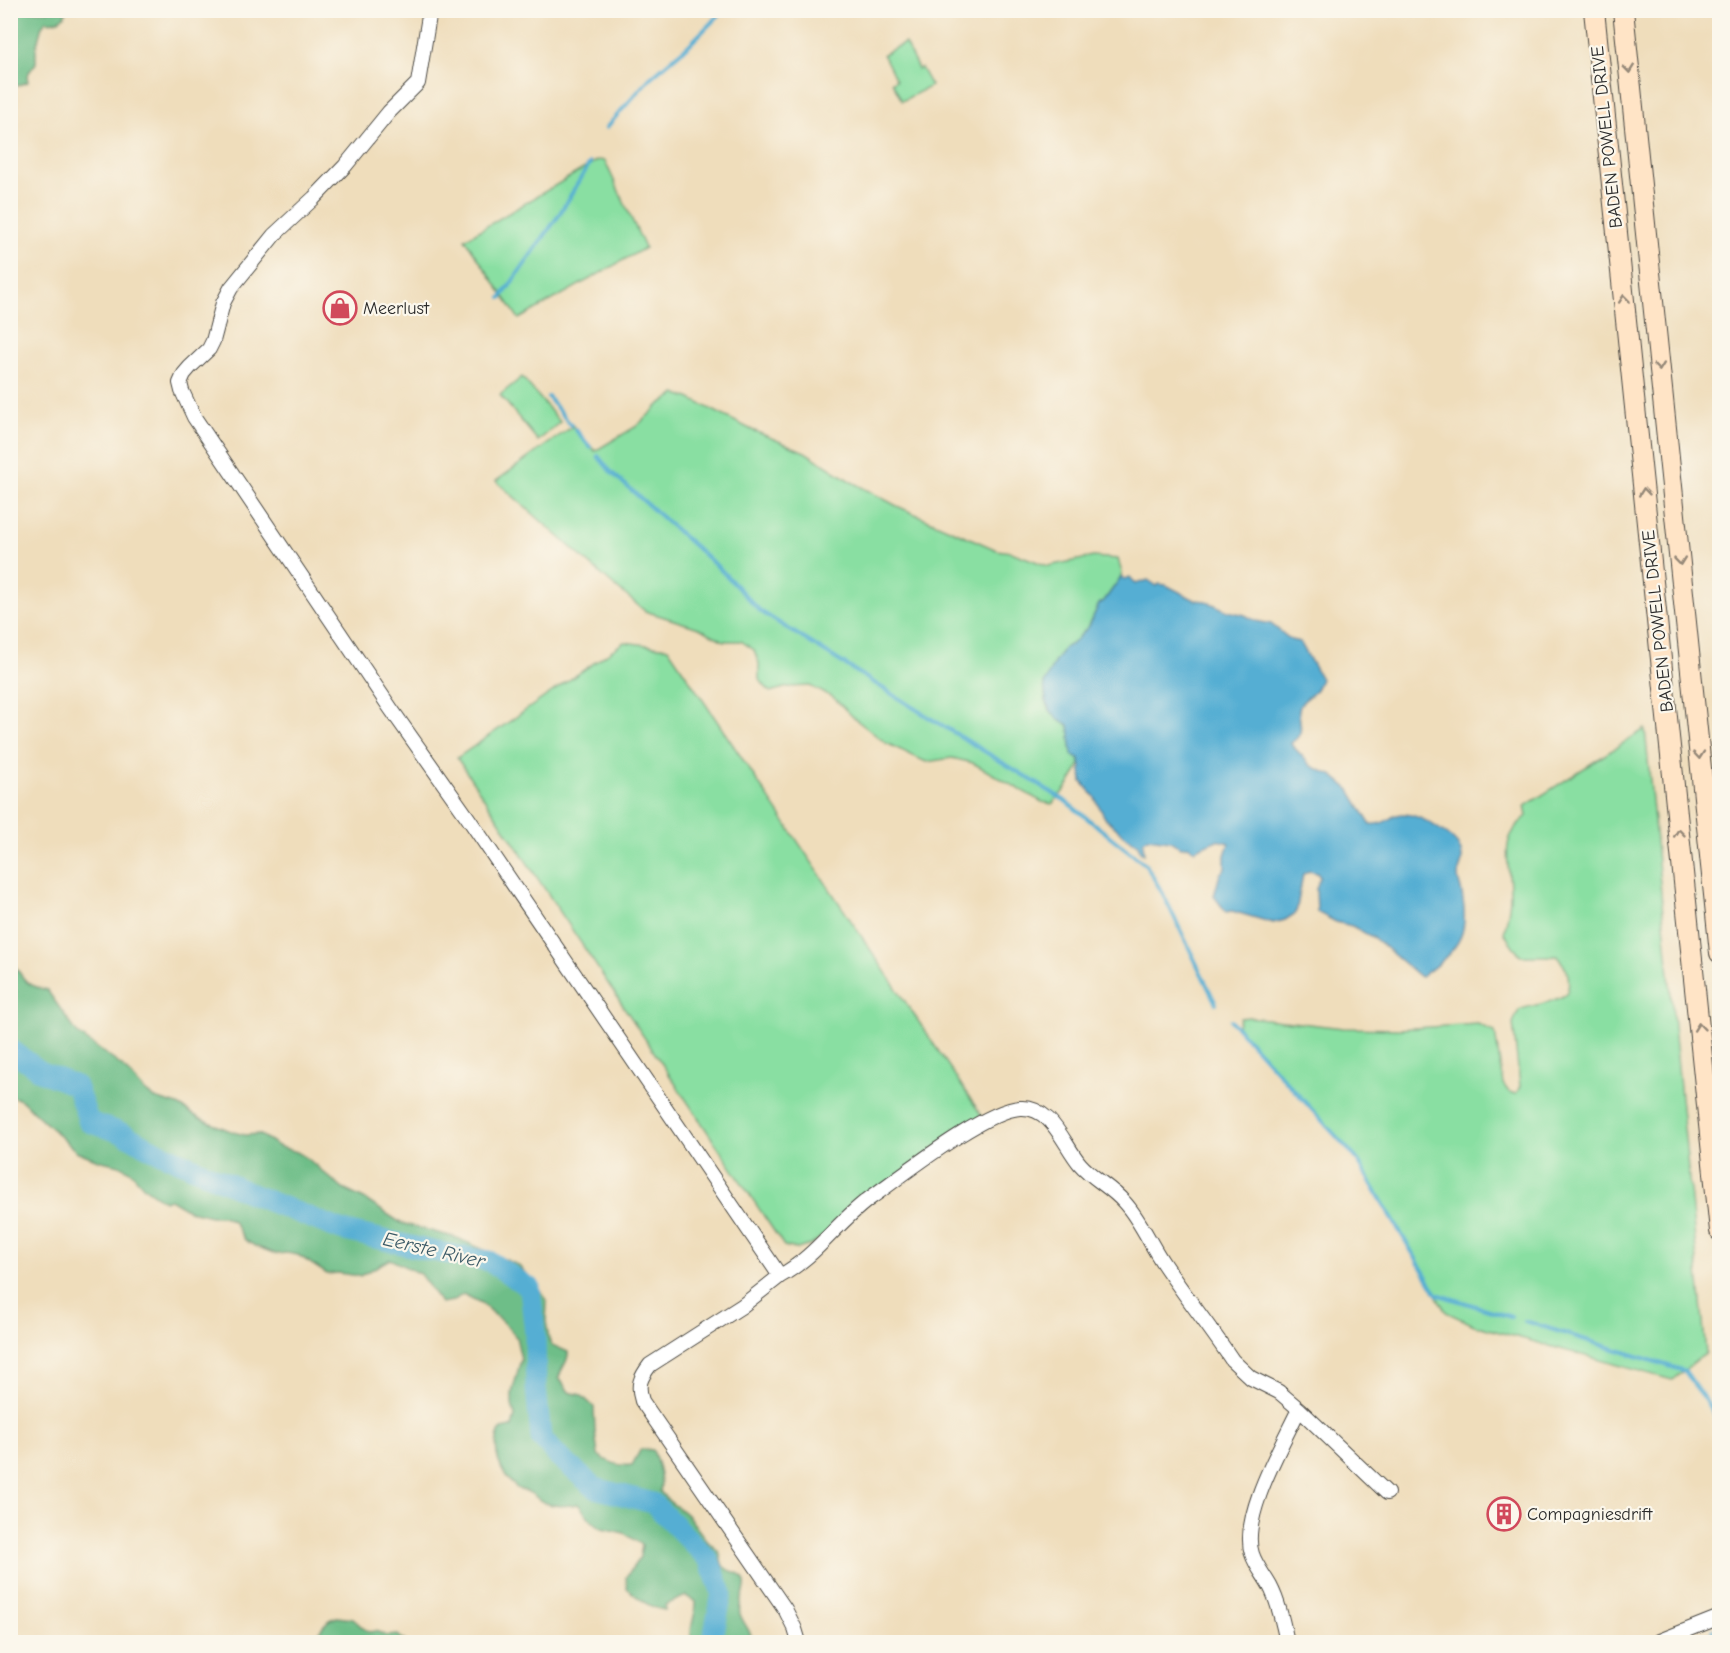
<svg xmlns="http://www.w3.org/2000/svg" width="1730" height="1653" font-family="'Comic Neue',sans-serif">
	<rect width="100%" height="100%" fill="#fbf7ec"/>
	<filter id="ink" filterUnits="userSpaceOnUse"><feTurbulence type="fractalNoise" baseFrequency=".0167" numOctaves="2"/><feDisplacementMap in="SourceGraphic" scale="12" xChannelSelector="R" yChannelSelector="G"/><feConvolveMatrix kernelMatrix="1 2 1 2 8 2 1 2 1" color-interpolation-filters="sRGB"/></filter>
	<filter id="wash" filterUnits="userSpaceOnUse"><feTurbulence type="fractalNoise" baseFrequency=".008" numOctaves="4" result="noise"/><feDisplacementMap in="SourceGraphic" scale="24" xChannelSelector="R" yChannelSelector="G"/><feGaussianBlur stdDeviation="1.35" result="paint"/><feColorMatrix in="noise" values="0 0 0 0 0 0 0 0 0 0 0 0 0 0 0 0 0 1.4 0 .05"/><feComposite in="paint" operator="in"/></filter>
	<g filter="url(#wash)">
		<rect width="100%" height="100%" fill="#efddbb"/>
		<!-- green -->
		<path fill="#89dfa2" stroke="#5a8566" stroke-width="1.5" d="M 905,43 L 918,69 L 921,68 L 931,86 L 902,101 L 892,82 L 896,80 L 883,54 Z
			M 598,160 L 605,161 L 645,248 L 519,319 L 465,239 Z
			M 522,377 L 560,422 L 538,441 L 500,395 Z
			M 676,394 L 689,398 L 752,430 L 805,452 L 850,481 L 897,506 L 997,550 L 1011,552 L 1048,566 L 1093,557 L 1118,559 L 1122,573 L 1121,577 L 1104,601 L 1099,604 L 1089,626 L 1072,644 L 1064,648 L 1054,663 L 1044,684 L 1046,701 L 1050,710 L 1059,720 L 1069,725 L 1072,754 L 1080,760 C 1079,774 1062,794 1052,804 L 1042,802 L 973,763 L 952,758 L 926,762 L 886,743 L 855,719 L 834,698 L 810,686 L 788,687 L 770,692 L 759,679 L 759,663 L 754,650 L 741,641 L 724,641 L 699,628 L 645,611 L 611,583 L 496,481 L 573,426 L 595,451 L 637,426 L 660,404 Z
			M 624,642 L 668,648 L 982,1116 L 811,1245 L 797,1249 L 784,1246 L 457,758 Z
			M 1645,729 L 1706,1353 L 1672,1380 L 1474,1325 L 1446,1312 L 1356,1158 L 1237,1028 L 1240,1018 L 1249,1017 L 1343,1028 L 1398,1029 L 1478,1024 L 1495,1032 L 1503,1084 L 1509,1092 L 1516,1094 L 1520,1086 L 1513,1023 L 1519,1010 C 1536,1004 1550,1004 1567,994 C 1571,978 1568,969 1557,956 L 1520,956 L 1504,933 C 1507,920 1510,908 1510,895 C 1511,861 1496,842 1527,816 L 1525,806 Z"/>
		<!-- forest -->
		<path fill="#6ebe88" stroke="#4c745a" stroke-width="1.5" d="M 10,11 L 67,11 C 63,20 56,23 46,21 L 42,26 L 36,48 L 36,63 L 27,75 L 28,82 L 13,87 L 10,84 Z
			M 11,961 C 26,980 22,984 47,990 L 78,1034 L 122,1066 L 145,1091 L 154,1098 L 178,1105 L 199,1118 L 233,1132 L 245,1135 L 259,1134 L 280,1147 L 297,1152 L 307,1158 L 343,1189 L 364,1199 L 401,1223 L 457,1238 L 518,1265 L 542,1292 L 547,1303 L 546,1321 L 549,1340 L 552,1345 L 568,1352 C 569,1363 560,1368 559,1378 L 569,1392 L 581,1395 L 594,1407 L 595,1431 L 598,1455 C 607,1462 620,1467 632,1465 L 641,1449 L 653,1450 C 657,1460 663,1481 660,1491 C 667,1503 678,1506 687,1515 C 694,1523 700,1532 707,1541 C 711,1545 717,1549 720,1554 C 722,1558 720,1563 724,1567 C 731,1573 742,1571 745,1582 C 747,1593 737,1603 740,1614 C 743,1624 753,1632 752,1642 L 692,1642 C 688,1629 696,1616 696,1602 L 686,1596 L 665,1605 L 665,1610 C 649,1608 639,1599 627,1588 L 626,1577 L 640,1557 L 642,1545 L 624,1533 L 602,1528 L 592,1521 L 578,1504 C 568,1506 556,1507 545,1503 C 539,1501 535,1495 530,1493 C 525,1490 521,1491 517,1488 C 500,1475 490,1448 501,1429 L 512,1427 L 515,1416 L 512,1405 L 512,1393 L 521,1359 L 516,1337 L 508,1327 L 481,1303 L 463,1294 L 453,1301 L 441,1303 L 420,1274 L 390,1259 L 360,1276 L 338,1273 L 327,1274 L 298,1255 L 287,1253 L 276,1254 L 255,1246 L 245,1240 L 233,1221 L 223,1216 L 211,1216 L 190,1211 L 170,1199 L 164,1201 L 145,1188 L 130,1171 L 119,1165 L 98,1160 L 76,1151 L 21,1100 L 11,1096 Z
			M 337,1617 L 353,1619 L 368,1632 L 376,1631 L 387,1636 L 398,1635 L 406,1642 L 319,1642 C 317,1630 325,1621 337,1617 Z"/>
		<!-- water -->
		<path fill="#55aed3" stroke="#406c7f" stroke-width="1.5" d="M 1121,577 L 1124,579 L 1130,577 L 1136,584 L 1148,580 L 1157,586 L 1159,584 L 1166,585 L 1195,600 L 1206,601 L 1228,611 L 1245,615 L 1256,621 L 1271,624 L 1291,640 L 1300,642 L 1321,679 C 1319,683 1317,689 1314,692 C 1308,699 1300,700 1299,711 C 1299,725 1306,733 1291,743 L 1292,745 L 1311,766 L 1333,776 L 1350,790 L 1370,824 C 1393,826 1389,807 1417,817 C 1427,820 1452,836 1458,845 C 1466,861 1460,863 1458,876 C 1458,880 1460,885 1461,889 C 1464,903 1467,924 1460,938 C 1454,952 1437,965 1425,974 L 1421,977 L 1419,976 L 1374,938 L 1352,926 L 1336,922 L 1317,912 L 1316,889 L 1320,877 L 1317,873 L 1309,871 L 1303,874 L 1296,913 L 1285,920 L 1273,923 L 1232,911 L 1226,912 L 1214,896 L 1220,874 L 1225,869 L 1225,855 L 1229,843 L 1217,840 L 1194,850 L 1188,846 L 1181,847 L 1170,841 L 1148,838 L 1143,842 L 1144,854 L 1140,851 L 1138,844 L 1127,838 L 1105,818 L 1094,796 L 1082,782 L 1080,760 L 1072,755 L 1069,725 L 1059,720 L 1050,710 L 1046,701 L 1044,684 L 1054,663 L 1064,648 L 1072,644 L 1089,626 L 1099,604 L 1104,601 Z"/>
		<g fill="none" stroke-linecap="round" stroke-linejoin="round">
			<!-- stream -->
			<path stroke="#55aed3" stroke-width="4" d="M 606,128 L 650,78 L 689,45 L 724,10
				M 501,298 L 559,215 L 590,163
				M 548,397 L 571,425
				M 575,429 L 590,447
				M 598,456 L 611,472 L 719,568 L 760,611 L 922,713 L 1064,800 L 1146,865 L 1163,894 L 1216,1004
				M 1231,1021 L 1356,1158 L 1437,1294 L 1511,1317
				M 1525,1321 L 1685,1371 L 1715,1415 L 1720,1453
				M 1709,1642 L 1713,1629"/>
			<!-- river -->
			<path stroke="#55aed3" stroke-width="21" d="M 10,1049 L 40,1071 L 76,1086 L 89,1122 L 122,1133 L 154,1150 L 261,1198 L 341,1230 L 432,1251 L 489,1261 L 530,1288 L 535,1333 L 536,1387 L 541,1438 L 559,1457 L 595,1488 L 653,1503 L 709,1560 L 722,1593 L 712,1642"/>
		</g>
	</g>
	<g filter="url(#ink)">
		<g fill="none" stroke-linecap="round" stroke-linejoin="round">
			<!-- minor casing -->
			<g stroke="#484641" stroke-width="16">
				<path id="minor" d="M 430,10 L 418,83 L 389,112 L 345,166 L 314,198 L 274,235 L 231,288 L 223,303 L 213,341 L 209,349 L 190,367 L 184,374 L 180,383 L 182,391 L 194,417 L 391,709 L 468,818 L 780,1276 L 742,1306 L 650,1365 C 640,1378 637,1385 642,1401 L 785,1609 L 795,1629 L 799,1642
					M 780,1276 C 817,1256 839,1219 873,1196 C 904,1174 985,1110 1020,1108 C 1052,1106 1063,1144 1080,1164 C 1093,1179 1111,1187 1124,1202 C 1140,1219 1150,1244 1163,1263 C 1185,1296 1210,1327 1232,1360 L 1251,1378 L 1279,1392 L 1299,1409
					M 1287,1642 C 1283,1624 1279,1603 1270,1586 C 1264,1575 1256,1566 1252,1554 C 1240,1517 1282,1445 1299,1409 L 1387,1493
					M 1657,1642 L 1720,1617"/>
			</g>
			<!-- secondary casing -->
			<g stroke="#484641" stroke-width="22">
				<path id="secondary" d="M 1594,10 L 1720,1231
					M 1623,10 L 1720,953"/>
			</g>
			<!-- minor -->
			<use href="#minor" stroke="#fff" stroke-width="14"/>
			<!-- secondary -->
			<use href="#secondary" stroke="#ffe4c6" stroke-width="20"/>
		</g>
		<!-- one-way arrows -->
		<defs><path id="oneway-chevron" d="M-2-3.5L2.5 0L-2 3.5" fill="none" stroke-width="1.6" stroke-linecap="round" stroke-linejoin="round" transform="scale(1.5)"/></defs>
		<g stroke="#958878">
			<use href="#oneway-chevron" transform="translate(1629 69) rotate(84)"/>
			<use href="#oneway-chevron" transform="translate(1624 299) rotate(-96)"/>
			<use href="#oneway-chevron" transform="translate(1659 367) rotate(84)"/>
			<use href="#oneway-chevron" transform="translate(1644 492) rotate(-96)"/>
			<use href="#oneway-chevron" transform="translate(1680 561) rotate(84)"/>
			<use href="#oneway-chevron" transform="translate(1699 755) rotate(85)"/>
			<use href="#oneway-chevron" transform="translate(1679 833) rotate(-96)"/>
			<use href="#oneway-chevron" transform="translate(1699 1027) rotate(-96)"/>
		</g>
	</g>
	<!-- icons -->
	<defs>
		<g id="shop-ring" transform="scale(1.725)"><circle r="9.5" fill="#fbf7ec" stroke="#d1495b" stroke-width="1.5"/><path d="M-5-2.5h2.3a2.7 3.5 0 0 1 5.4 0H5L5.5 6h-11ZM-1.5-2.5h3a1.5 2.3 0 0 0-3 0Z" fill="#d1495b"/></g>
		<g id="building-ring" transform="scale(1.725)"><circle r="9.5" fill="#fbf7ec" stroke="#d1495b" stroke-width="1.5"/><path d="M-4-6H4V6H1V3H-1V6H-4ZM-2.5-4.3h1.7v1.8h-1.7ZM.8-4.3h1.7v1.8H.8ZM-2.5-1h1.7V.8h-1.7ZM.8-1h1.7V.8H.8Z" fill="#d1495b"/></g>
	</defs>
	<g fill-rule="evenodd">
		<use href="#shop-ring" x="340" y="308"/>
		<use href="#building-ring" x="1504" y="1514"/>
	</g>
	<g text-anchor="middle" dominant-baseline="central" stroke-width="4.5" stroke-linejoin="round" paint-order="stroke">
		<!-- street labels -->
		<g font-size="18" fill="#2b2b2b" stroke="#fbf7ec">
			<text transform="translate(1607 137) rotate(-96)">BADEN POWELL DRIVE</text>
			<text transform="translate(1658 621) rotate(-96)">BADEN POWELL DRIVE</text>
		</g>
		<!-- poi labels -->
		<g font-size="18" fill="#2b2b2b" stroke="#fbf7ec" text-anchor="start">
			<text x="363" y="308">Meerlust</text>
			<text x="1527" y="1514">Compagniesdrift</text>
		</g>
		<!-- water labels -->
		<g font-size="20" font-style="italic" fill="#3a5966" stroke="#fbf7ec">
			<text transform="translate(434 1250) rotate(13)">Eerste River</text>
		</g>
	</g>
	<!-- margin -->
	<rect width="1730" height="1653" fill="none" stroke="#fbf7ec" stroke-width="36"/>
</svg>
